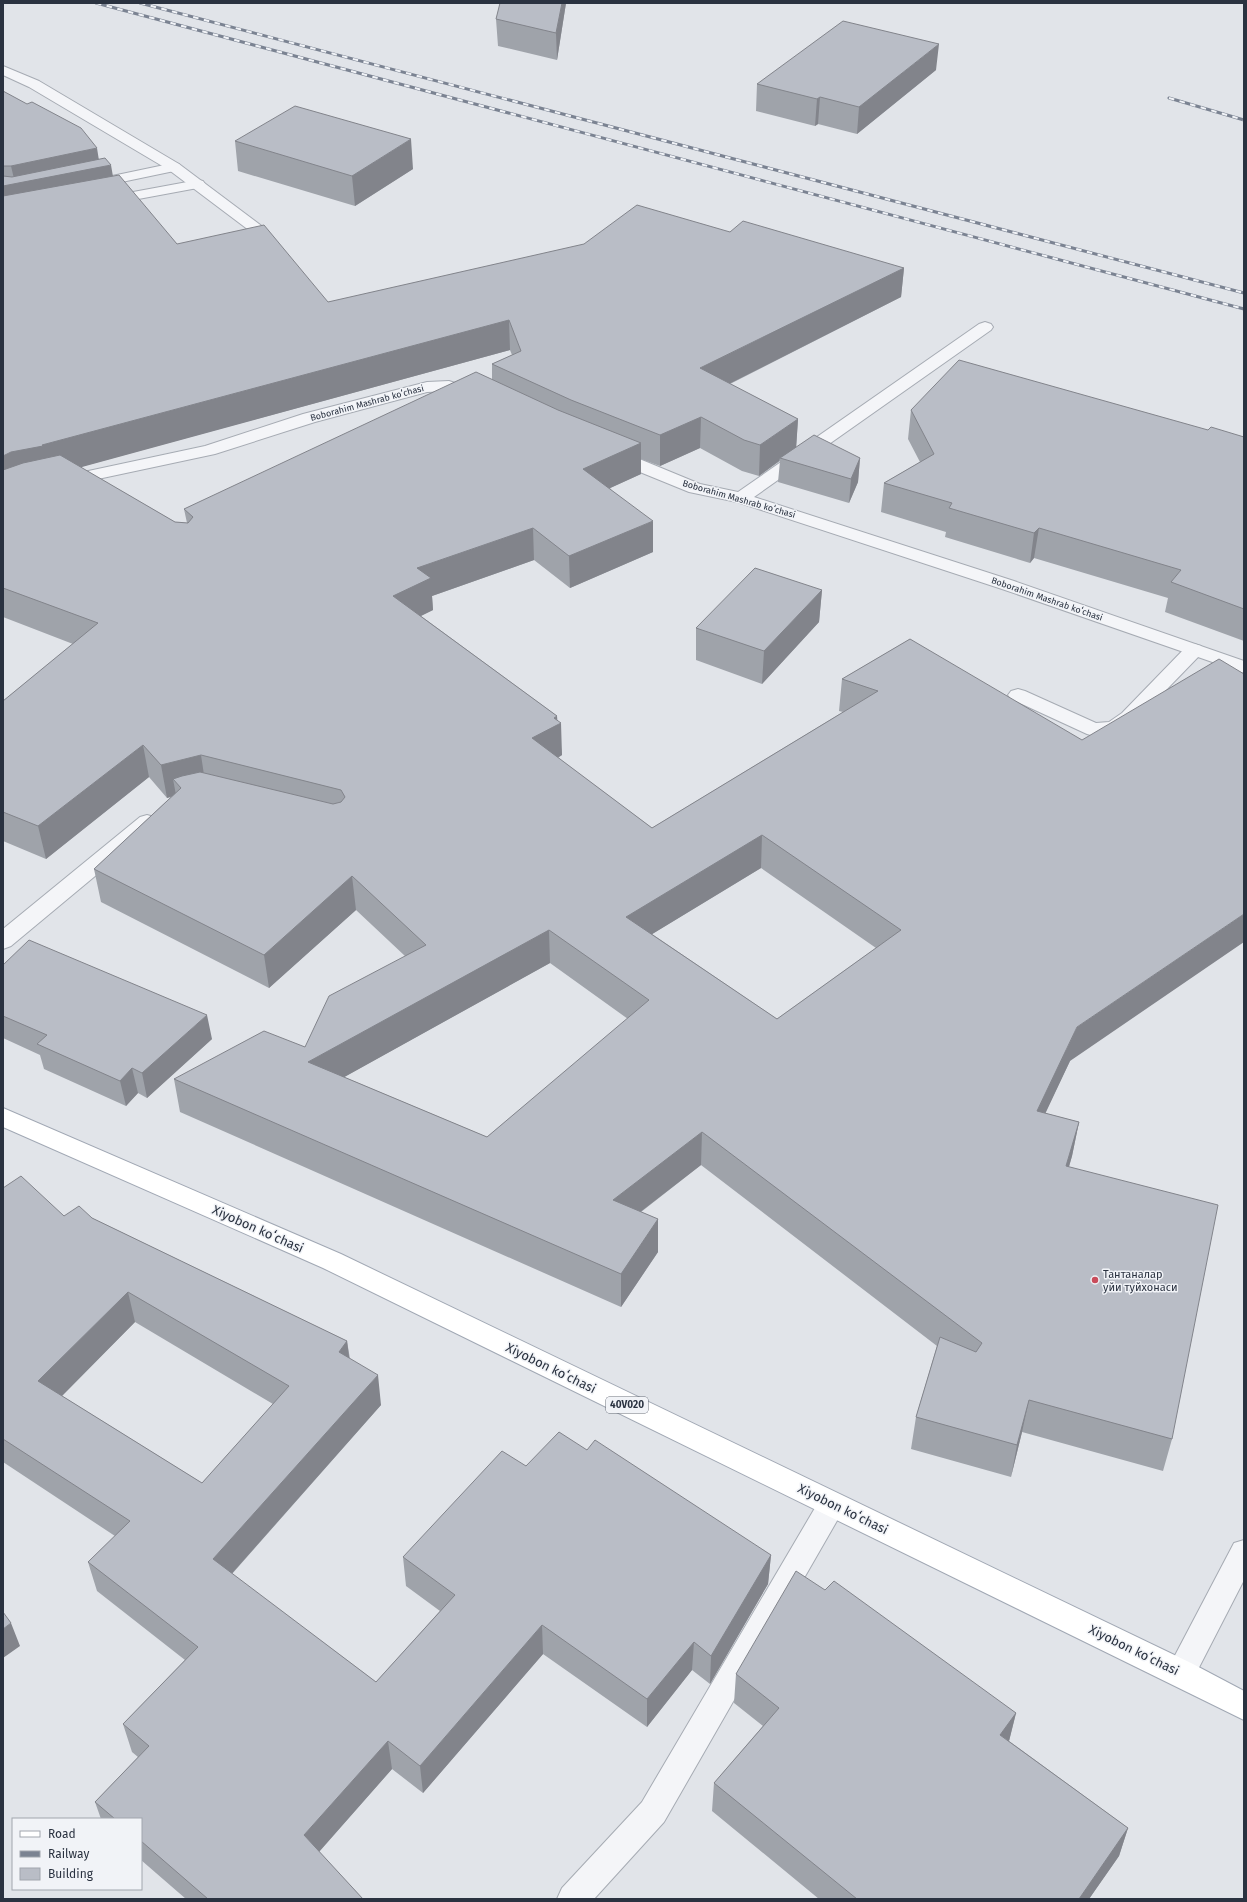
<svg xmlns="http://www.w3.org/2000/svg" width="1247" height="1902" font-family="'Fira Sans',sans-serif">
	<rect width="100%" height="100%" fill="#e1e4e9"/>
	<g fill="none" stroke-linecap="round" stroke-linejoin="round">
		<!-- service casing -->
		<g stroke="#a6abb3" stroke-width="2">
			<path id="service" d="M 174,163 L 179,164 L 181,167 L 179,170 L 93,188 L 88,187 L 86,184 L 88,181 L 93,180 Z
				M 198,180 L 203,181 L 205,184 L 203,187 L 106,205 L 101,204 L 99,201 L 101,198 L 106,197 Z
				M 1194,644 L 1201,646 L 1203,650 L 1201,654 L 1136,721 L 1122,731 L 1094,736 L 1087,734 L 1011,699 L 1008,695 L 1011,691 L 1018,689 L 1025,691 L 1096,723 L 1109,722 L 1122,713 L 1187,646 Z
				M 147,815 L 154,817 L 157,822 L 154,827 L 11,946 L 3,949 L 3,929 L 140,817 Z
				M 832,1492 L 842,1496 L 846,1504 L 842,1512 L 664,1822 L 594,1899 L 557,1899 L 562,1888 L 642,1802 L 822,1496 Z"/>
		</g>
		<!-- minor casing -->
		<g stroke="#a6abb3" stroke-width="2">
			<path id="minor" d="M 3,66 L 39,81 L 179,164 L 263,227 L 265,230 C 264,234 262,239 259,242 C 254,247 242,250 235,248 L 233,245 L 235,242 L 248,236 L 250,231 L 169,170 L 29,87 L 3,75 Z
				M 985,322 L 991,324 L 993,327 L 991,330 L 754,497 L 1014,581 L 1244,661 L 1244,673 L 1002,589 L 737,502 L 689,492 L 608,459 L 605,455 L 608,451 L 614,450 L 620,451 L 700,484 L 738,492 L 979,324 Z
				M 449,381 L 479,391 L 481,394 L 479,397 L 473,399 L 448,391 L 427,392 L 315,422 L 215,454 L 65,486 L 59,485 L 56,481 L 59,477 L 65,476 L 205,446 L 303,414 L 427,382 Z
				M 1244,1540 L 1244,1580 L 1191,1683 L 1181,1687 L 1171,1683 L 1166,1673 L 1171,1663 L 1234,1543 Z"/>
		</g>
		<!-- primary casing -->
		<g stroke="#a1a8b4" stroke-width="2">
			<path id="primary" d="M 3,1108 L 341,1254 L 1191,1663 L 1244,1691 L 1244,1720 L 323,1268 L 3,1127 Z"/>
		</g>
		<!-- service -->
		<use href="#service" fill="#f4f5f8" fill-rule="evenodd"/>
		<!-- minor -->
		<use href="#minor" fill="#f4f5f8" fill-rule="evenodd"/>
		<!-- primary -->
		<use href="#primary" fill="#fff" fill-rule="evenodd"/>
		<!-- rail casing -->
		<g stroke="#7b8392" stroke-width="3">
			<path id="rail" d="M 96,3 L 1244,309
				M 140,3 L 1244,293
				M 1169,98 L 1244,120"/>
		</g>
		<!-- rail -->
		<use href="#rail" stroke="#f1f3f7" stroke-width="2" stroke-dasharray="5.5" stroke-linecap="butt"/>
	</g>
	<!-- wall -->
	<path fill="#9fa3aa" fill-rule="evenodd" d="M 566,3 L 557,60 L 498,46 L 496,19 Z
		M 936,70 L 857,134 L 818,124 L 815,126 L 756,111 L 757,84 Z
		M 3,91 L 99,159 L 113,176 L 177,244 L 328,302 L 730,232 L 904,268 L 901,297 L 730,384 L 798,419 L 796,447 L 860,458 L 858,482 L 849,503 L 778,482 L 780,461 L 759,476 L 742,471 L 700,448 L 660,466 L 641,459 L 641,474 L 610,488 L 653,552 L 570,588 L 534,560 L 432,596 L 433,610 L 421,616 L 557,716 L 562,755 L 558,758 L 652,828 L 843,712 L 839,711 L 842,679 L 910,639 L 1070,1061 L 1045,1113 L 1079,1122 L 1072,1156 L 1069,1167 L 1172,1439 L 1163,1471 L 1022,1432 L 1011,1477 L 911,1449 L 916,1417 L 937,1346 L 701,1165 L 641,1212 L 658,1219 L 658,1252 L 621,1307 L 180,1112 L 174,1079 L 305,1047 L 405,956 L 356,910 L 269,988 L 101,902 L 94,869 L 171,797 L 167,798 L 149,777 L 46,859 L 3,841 L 3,701 L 73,644 L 3,617 ZM 510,350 L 512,355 L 492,364 L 492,380 L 184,509 L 187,523 L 175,522 L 80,467 ZM 761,868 L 876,948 L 777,1019 L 652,934 ZM 550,963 L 628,1019 L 487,1137 L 344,1077 Z
		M 235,141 L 413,169 L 355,206 L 238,171 Z
		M 911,410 L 1208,430 L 1244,437 L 1244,641 L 1165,612 L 1168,598 L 1034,558 L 1030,563 L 945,537 L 946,532 L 881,512 L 884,483 L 920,462 L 908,439 Z
		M 822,590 L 819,622 L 762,684 L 696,660 L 696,628 Z
		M 3,965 L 212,1039 L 147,1098 L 138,1093 L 126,1106 L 44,1069 L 40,1055 L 3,1038 Z
		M 3,1188 L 64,1216 L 92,1218 L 347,1341 L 350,1359 L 381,1405 L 232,1574 L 376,1682 L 440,1611 L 406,1586 L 403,1557 L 526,1466 L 587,1450 L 771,1555 L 768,1584 L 710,1684 L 692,1670 L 647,1727 L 543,1654 L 423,1793 L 392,1769 L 319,1852 L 363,1899 L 186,1899 L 141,1860 L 141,1819 L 101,1819 L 95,1802 L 138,1757 L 132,1752 L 123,1724 L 185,1660 L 97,1591 L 88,1562 L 115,1536 L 3,1462 ZM 135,1322 L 273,1404 L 202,1483 L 62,1396 Z
		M 825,1590 L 1016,1713 L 1009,1741 L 1128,1828 L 1119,1856 L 1089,1899 L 819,1899 L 712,1811 L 714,1783 L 763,1726 L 734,1703 L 736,1674 Z"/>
	<!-- shaded-wall -->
	<path fill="#82848b" d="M 562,3 L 566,3 L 557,60 L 556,33 Z
		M 939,44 L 936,70 L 857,134 L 859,107 Z
		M 820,97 L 818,124 L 815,126 L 817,99 Z
		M 411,139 L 413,169 L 355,206 L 352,176 Z
		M 97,148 L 100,167 L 111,165 L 116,194 L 3,215 L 3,186 L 15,183 L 11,166 Z
		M 904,268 L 901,297 L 699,399 L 700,368 Z
		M 509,320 L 510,350 L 49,476 L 3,490 L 3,456 L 11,452 L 42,445 Z
		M 701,417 L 700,448 L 660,466 L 660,435 Z
		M 798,419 L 796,450 L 780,458 L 779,461 L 759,476 L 760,445 Z
		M 641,443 L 641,474 L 584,500 L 583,469 Z
		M 860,458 L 858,482 L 849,503 L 851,479 Z
		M 653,521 L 653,552 L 570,588 L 569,556 Z
		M 533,528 L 534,560 L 432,596 L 433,610 L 396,628 L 393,596 L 417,568 Z
		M 1039,528 L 1034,558 L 1030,563 L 1034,533 Z
		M 822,590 L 819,622 L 762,684 L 764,651 Z
		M 557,716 L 557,725 L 561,723 L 562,755 L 533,771 L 532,738 Z
		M 143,745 L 149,777 L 46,859 L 38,826 Z
		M 201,755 L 206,788 L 173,779 L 176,795 L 167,798 L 161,765 Z
		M 762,835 L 761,868 L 626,950 L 626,917 Z
		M 352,876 L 356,910 L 269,988 L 264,955 Z
		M 1244,914 L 1244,942 L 1070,1061 L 1031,1144 L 1037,1111 L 1077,1027 Z
		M 549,930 L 550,963 L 312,1095 L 308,1062 Z
		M 207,1015 L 212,1039 L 147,1098 L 142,1073 Z
		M 132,1068 L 138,1093 L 126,1106 L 120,1081 Z
		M 1079,1122 L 1072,1156 L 1059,1200 L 1066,1166 Z
		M 702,1132 L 701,1165 L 613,1233 L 613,1200 Z
		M 658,1219 L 658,1252 L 621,1307 L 621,1274 Z
		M 128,1292 L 135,1322 L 47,1411 L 38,1381 Z
		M 347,1341 L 351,1372 L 339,1352 Z
		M 378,1375 L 381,1405 L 219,1588 L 213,1559 Z
		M 1029,1400 L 1022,1432 L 1011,1477 L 1017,1445 Z
		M 771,1555 L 768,1584 L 710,1684 L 711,1656 Z
		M 11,1623 L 20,1646 L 3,1658 L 3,1629 Z
		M 542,1625 L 543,1654 L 423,1793 L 420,1766 Z
		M 694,1642 L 692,1670 L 647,1727 L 647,1699 Z
		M 1016,1713 L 1009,1741 L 1000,1735 Z
		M 388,1741 L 392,1769 L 310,1862 L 304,1835 Z
		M 1128,1828 L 1119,1856 L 1089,1899 L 1079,1899 Z"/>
	<!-- building -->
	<path fill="#b9bdc6" stroke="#82848b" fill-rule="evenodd" d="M 500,3 L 562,3 L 556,33 L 496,19 Z
		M 843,21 L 939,44 L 859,107 L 820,97 L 817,99 L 757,84 Z
		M 3,91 L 27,104 L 32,102 L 81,128 L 97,148 L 11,166 L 3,166 Z
		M 295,106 L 411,139 L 352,176 L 235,141 Z
		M 105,158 L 111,165 L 3,186 L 3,176 L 12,177 Z
		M 119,175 L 177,244 L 264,225 L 328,302 L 584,244 L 637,205 L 730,232 L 743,221 L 904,268 L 700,368 L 798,419 L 760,445 L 744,440 L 701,417 L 660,435 L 571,400 L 492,364 L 521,351 L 509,320 L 42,445 L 43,446 L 11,452 L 3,456 L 3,196 Z
		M 959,360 L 1208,430 L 1211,427 L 1244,437 L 1244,609 L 1171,582 L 1181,570 L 1039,528 L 1034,533 L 949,508 L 952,503 L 884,483 L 934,454 L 911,410 Z
		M 476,372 L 558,410 L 641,443 L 583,469 L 653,521 L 569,556 L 533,528 L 417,568 L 431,578 L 393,596 L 557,716 L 554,718 L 561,723 L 532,738 L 652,828 L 878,691 L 842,679 L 910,639 L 1082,740 L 1219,659 L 1244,674 L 1244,914 L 1077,1027 L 1037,1111 L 1079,1122 L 1066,1166 L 1218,1205 L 1172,1439 L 1029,1400 L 1017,1445 L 916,1417 L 940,1337 L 976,1352 L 982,1343 L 702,1132 L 613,1200 L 658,1219 L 621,1274 L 174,1079 L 264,1031 L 305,1047 L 329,996 L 426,945 L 352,876 L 264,955 L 94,869 L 181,788 L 173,779 L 182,776 L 200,772 L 333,804 L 341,802 L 345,797 L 341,790 L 201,755 L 161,765 L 143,745 L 38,826 L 3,812 L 3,701 L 98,623 L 3,588 L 3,470 L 23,463 L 60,455 L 175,522 L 188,523 L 193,517 L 184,509 ZM 762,835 L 901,930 L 777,1019 L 626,917 ZM 549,930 L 649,1000 L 487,1137 L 308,1062 Z
		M 814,435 L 860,458 L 851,479 L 780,458 Z
		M 755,568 L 822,590 L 764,651 L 696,628 Z
		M 29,940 L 207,1015 L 142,1073 L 132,1068 L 120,1081 L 37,1044 L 47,1035 L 3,1016 L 3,965 Z
		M 21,1176 L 64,1216 L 79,1206 L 92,1218 L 347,1341 L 339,1352 L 378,1375 L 213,1559 L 376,1682 L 455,1595 L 403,1557 L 502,1451 L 526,1466 L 559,1432 L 587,1450 L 595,1440 L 771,1555 L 711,1656 L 694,1642 L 647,1699 L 542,1625 L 420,1766 L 388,1741 L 304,1835 L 363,1899 L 208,1899 L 141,1841 L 141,1819 L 115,1819 L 95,1802 L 149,1746 L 123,1724 L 198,1647 L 88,1562 L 130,1521 L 3,1439 L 3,1188 ZM 128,1292 L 289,1386 L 202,1483 L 38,1381 Z
		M 796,1571 L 825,1590 L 834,1581 L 1016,1713 L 1000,1735 L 1128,1828 L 1079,1899 L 857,1899 L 714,1783 L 779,1708 L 736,1674 Z
		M 3,1612 L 11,1623 L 3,1629 Z"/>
	<!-- markers -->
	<circle fill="#c94c5b" stroke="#f1f3f7" stroke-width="1.5" cx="1095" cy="1280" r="4"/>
	<g text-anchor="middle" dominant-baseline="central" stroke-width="3" stroke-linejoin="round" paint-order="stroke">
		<!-- far-street labels -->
		<g font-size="9" fill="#2a3240" stroke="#f1f3f7">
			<text transform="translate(367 403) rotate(-15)">Boborahim Mashrab koʻchasi</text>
			<text transform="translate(739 499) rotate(16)">Boborahim Mashrab koʻchasi</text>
			<text transform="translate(1047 599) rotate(19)">Boborahim Mashrab koʻchasi</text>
		</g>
		<!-- shield labels -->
		<rect fill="#f1f3f7" stroke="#666c77" stroke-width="1" x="606" y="1397" width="42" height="16" rx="3"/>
		<g font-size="10" font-weight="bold" fill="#2a3240">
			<text x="627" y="1405">40V020</text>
		</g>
		<!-- poi labels -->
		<g font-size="11" fill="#2a3240" stroke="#f1f3f7" text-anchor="start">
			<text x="1103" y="1274">Тантаналар<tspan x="1103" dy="13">уйи туйхонаси</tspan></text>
		</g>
		<!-- near-street labels -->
		<g font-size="13" fill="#2a3240" stroke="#f1f3f7">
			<text transform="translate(258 1229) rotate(24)">Xiyobon koʻchasi</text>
			<text transform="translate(551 1368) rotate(26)">Xiyobon koʻchasi</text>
			<text transform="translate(843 1509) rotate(26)">Xiyobon koʻchasi</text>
			<text transform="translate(1134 1650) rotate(26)">Xiyobon koʻchasi</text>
		</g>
	</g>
	<!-- border -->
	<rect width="1247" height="1902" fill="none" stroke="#2a3240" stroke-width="8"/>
	<!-- legend -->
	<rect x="12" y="1818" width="130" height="72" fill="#f1f3f7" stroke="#a1a6ae"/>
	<rect x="20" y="1831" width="20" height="6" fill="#ffffff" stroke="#a1a6ae"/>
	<text x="48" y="1838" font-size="12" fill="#2a3240">Road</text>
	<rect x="20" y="1851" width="20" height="6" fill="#7b8392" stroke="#a1a6ae"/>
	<text x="48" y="1858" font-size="12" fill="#2a3240">Railway</text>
	<rect x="20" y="1868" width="20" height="12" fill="#b9bdc6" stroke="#a1a6ae"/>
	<text x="48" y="1878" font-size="12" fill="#2a3240">Building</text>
</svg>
